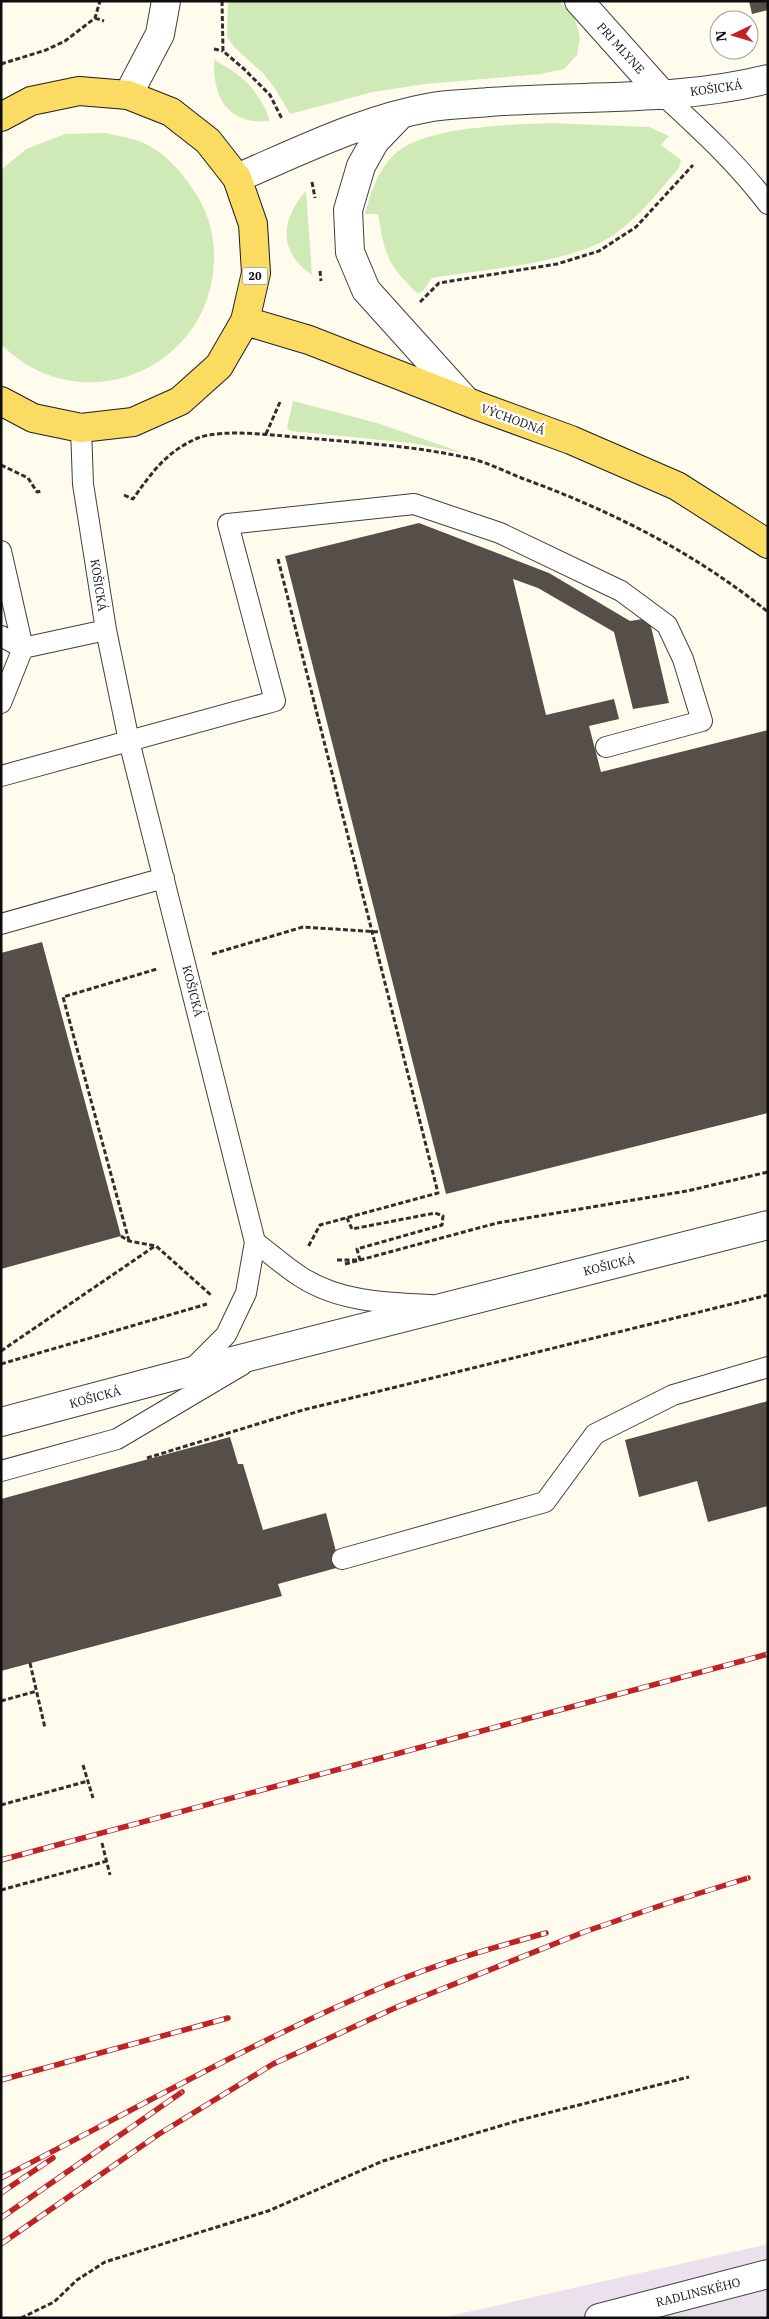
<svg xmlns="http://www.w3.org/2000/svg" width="769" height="2319" font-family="'IBM Plex Serif',serif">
	<rect width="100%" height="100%" fill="#fffcee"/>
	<!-- industrial -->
	<path fill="#ebe1ec" d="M 768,2244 L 768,2318 L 441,2318 Z"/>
	<!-- green -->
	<path fill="#d0eab7" d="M 228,1 L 559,1 L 574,16 L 580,37 L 577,55 L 564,69 L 541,74 L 425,84 L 373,92 L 290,114 L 274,87 L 263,73 L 234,47 L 227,37 Z
		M 214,60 C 242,74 260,91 270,121 C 228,125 213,99 214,60 Z
		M 549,123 L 649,127 L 669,136 L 661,145 L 681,160 L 679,168 C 659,191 640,216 615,234 C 572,264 485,269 432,278 L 422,292 L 417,293 C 387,264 385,255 378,214 L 365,214 C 371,192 378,169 396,153 C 426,126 509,125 549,123 Z
		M 106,133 C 118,136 134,138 146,144 C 165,154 180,170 192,188 C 208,210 215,235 214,262 C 209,372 78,423 1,344 L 1,170 L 26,149 L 65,134 Z
		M 306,191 L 312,275 C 278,252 280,220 306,191 Z
		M 293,401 L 377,423 L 464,453 L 411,443 L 291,431 L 287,428 Z"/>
	<!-- building -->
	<path fill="#564f49" d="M 749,1 L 768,1 L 768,10 L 752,14 Z
		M 419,523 L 549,573 L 630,621 L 649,618 L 669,703 L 633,709 L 614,632 L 538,588 L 513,579 L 546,715 L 614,699 L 619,719 L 589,726 L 601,772 L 768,730 L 768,1113 L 446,1194 L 285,556 Z
		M 42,942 L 121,1236 L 1,1269 L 1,953 Z
		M 768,1401 L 768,1506 L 708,1522 L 697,1481 L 639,1497 L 625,1440 Z
		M 230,1437 L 238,1464 L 243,1464 L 263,1530 L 326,1513 L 340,1567 L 278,1584 L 282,1596 L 1,1671 L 1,1499 Z"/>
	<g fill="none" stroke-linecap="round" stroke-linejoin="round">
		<!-- service casing -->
		<g stroke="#404040" stroke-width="22">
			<path id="service" d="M 663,95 C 701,130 737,163 768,204
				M 81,428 L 83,484 L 106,630 L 129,741 L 255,1242 L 246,1293 L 226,1335 L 189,1372
				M 1,551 L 23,648 L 1,703
				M 1,636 L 23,648 L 106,630
				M 1,776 L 275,701 L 228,524 L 414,504 L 500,533 L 621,591 L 667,625 L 683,659 L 702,721 L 606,747
				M 1,924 L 164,878
				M 255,1242 C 270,1253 285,1267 301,1277 C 340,1302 386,1303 431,1305
				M 1,1471 L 117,1439 L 242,1365
				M 342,1559 L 545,1502 L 595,1434 L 673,1395 L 768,1367"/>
		</g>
		<!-- minor casing -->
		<g stroke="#404040" stroke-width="30">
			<path id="minor" d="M 579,1 L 663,95
				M 398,117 L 375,141 L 361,166 L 348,210 L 350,252 L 366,290 L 466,401
				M 237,178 C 300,151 364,119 432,107 C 450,104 470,104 489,102 C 582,95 677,102 768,79
				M 599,2318 L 768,2274"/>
		</g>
		<!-- tertiary casing -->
		<g stroke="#404040" stroke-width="30">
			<path id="tertiary" d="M 128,95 L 160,34 L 166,1
				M 1,1422 L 189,1372 L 768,1225"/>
		</g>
		<!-- primary casing -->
		<g stroke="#1e1e1e" stroke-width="30">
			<path id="primary" d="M 1,117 L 31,101 L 79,91 L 128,95 L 171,112 L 208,141 L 237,178 L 253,224 L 256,273 L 245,321 L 219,366 L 180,401 L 133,422 L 81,428 L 33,418 L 1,401
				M 245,321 L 309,340 L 478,406 L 571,440 L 677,486 L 768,544"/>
		</g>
		<!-- path -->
		<path stroke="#2f2f2f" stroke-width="3" stroke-dasharray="5 2.5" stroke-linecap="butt" d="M 222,1 L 223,51 L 244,69 L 270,95 L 282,119
			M 95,18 L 104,21
			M 214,49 L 223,51
			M 1,64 L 46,50 L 65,41 L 95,18 L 100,1
			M 312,182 L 315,198
			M 320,271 L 321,281
			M 420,302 L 439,283 L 557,264 L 599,251 L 636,227 L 693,165
			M 266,434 L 280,402
			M 1,465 L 28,478 L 37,492 L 42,491
			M 124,495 L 133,499 C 152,472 167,451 198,438 C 224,428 278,436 307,438 C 360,443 416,446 468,458 C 487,462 506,472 524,479 C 612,511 695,553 768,612
			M 278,559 L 438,1193 L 320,1225 L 308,1247
			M 212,954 L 303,927 L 380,932
			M 121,1236 L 129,1241 L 156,1246 L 212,1296
			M 129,1241 L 63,997 L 157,969
			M 337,1260 L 360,1260 L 357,1249 L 442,1225 L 443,1216 L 435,1213 L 352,1229 L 347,1218
			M 345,1264 L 497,1223 L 687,1191 L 768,1172
			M 1,1351 L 155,1246
			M 1,1364 L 207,1304
			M 147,1458 L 303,1410 L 768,1295
			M 30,1663 L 45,1728
			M 1,1701 L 37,1691
			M 83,1765 L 93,1798
			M 1,1805 L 88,1781
			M 102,1843 L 110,1875
			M 1,1890 L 107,1861
			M 21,2318 L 54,2302 L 77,2280 L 105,2262 L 268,2211 L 383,2161 L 520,2120 L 689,2077"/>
		<!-- service -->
		<use href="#service" stroke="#fff" stroke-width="20"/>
		<!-- minor -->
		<use href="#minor" stroke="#fff" stroke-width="28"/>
		<!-- tertiary -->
		<use href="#tertiary" stroke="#fff" stroke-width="28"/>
		<!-- primary -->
		<use href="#primary" stroke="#fbdb62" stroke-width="28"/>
		<!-- rail casing -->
		<g stroke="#c02325" stroke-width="5.5">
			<path id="rail" d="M 1,1860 L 768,1654
				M 1,2080 L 228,2018
				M 1,2178 C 129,2113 255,2040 387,1985 C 439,1963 492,1948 546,1933
				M 1,2193 L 53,2158
				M 1,2218 L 182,2092
				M 1,2244 L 159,2134 L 273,2064 L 397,2007 L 584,1932 L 668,1903 L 748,1878"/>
		</g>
		<!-- rail -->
		<use href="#rail" stroke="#fff" stroke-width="4" stroke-dasharray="11" stroke-linecap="butt"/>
	</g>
	<g text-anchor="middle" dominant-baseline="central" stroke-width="5" stroke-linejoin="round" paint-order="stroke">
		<!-- shield labels -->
		<rect fill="#fff" stroke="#565656" stroke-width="1" x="242.5" y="267.5" width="25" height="17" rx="4"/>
		<g font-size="11" font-weight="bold" fill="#0d0d0d">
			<text x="255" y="276">20</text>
		</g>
		<!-- street labels -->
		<g font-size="12" fill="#0d0d0d" stroke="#fff">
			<text transform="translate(621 48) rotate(48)">PRI MLYNE</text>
			<text transform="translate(716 88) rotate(-8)">KOŠICKÁ</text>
			<text transform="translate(513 419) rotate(20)">VÝCHODNÁ</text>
			<text transform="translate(99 585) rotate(81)">KOŠICKÁ</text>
			<text transform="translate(193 991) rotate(76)">KOŠICKÁ</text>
			<text transform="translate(609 1265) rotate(-14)">KOŠICKÁ</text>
			<text transform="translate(95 1397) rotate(-15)">KOŠICKÁ</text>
			<text transform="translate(698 2292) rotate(-14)">RADLINSKÉHO</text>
		</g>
	</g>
	<!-- border -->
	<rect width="769" height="2319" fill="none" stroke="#0d0d0d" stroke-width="5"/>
	<!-- north arrow -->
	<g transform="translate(734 35) rotate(265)"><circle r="24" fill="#ffffff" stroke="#9e9e9e"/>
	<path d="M0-4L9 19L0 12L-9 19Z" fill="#c02325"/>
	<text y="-8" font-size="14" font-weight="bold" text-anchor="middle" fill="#0d0d0d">N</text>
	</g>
</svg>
